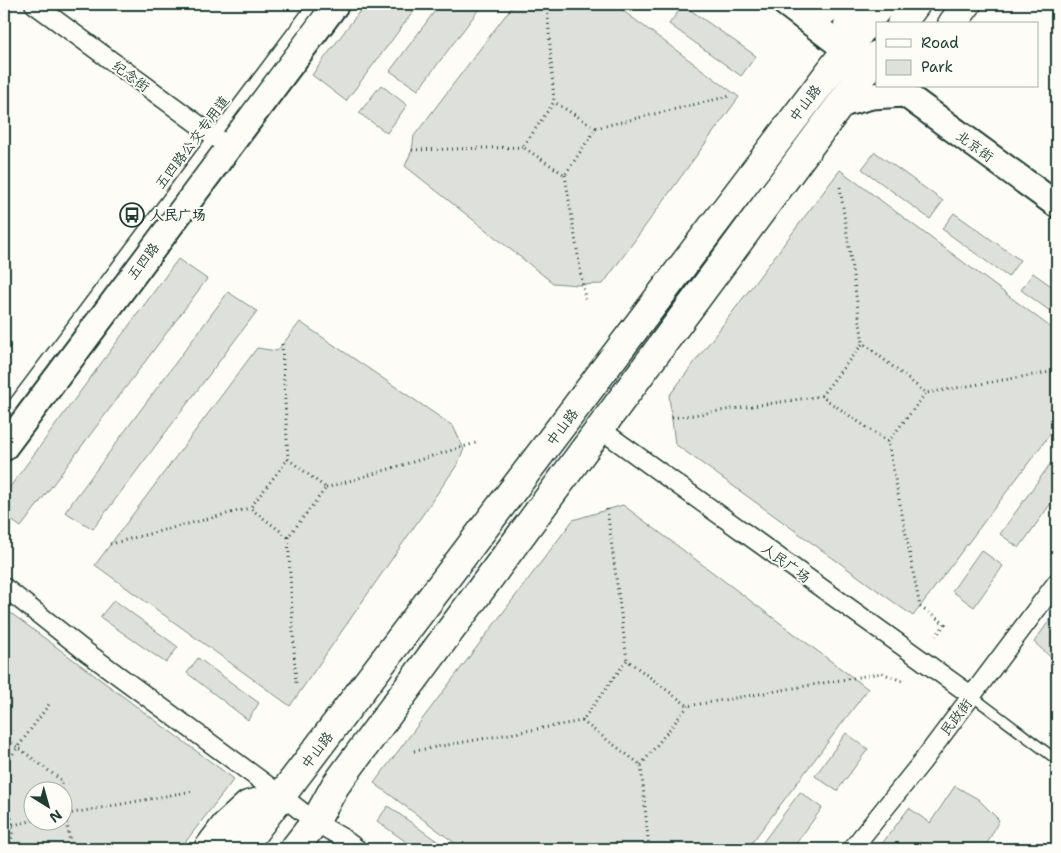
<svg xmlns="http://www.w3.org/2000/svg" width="1061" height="853" font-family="'Shantell Sans','LXGW WenKai TC',sans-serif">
	<rect width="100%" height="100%" fill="#fdfcf7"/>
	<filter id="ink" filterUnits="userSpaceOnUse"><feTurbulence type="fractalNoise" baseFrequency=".02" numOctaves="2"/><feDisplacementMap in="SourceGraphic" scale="10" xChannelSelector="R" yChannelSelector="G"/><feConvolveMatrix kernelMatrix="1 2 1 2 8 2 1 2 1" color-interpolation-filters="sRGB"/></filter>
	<g filter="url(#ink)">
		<!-- green -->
		<path fill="#dde0db" stroke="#7e8e88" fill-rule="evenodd" d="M 365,4 L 419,4 L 346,101 L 312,75 Z
			M 440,4 L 483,4 L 418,90 L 390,71 Z
			M 514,4 L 614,4 L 739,97 L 603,284 L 578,285 L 553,283 L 405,166 L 412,150 L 414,136 Z
			M 683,5 L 756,56 L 741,76 L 669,24 Z
			M 381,85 L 407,105 L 387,133 L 359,113 Z
			M 875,152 L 943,201 L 930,219 L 862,169 Z
			M 840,170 L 1057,332 L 1057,425 L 913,616 L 675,444 L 669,396 Z
			M 954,213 L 1020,260 L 1008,277 L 942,229 Z
			M 178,259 L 207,279 L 21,527 L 4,515 L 4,495 Z
			M 1033,273 L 1057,290 L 1057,316 L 1021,290 Z
			M 228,292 L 257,311 L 93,529 L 65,512 Z
			M 300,322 L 453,426 L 464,449 L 457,465 L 290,706 L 95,565 L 257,348 L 277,351 Z
			M 1055,457 L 1057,458 L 1057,495 L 1019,548 L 1000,534 Z
			M 623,505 L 868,689 L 747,849 L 463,849 L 374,783 L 573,520 Z
			M 981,550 L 1003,566 L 974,607 L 952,591 Z
			M 114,600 L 178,647 L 166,663 L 100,617 Z
			M 4,608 L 234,779 L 180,849 L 4,849 ZM 32,790 L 62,790 L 62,820 L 32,820 Z
			M 1057,610 L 1057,663 L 1034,642 Z
			M 198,658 L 259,703 L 248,720 L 187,673 Z
			M 846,733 L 868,749 L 837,791 L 815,776 Z
			M 955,786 L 978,799 L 999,820 L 989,840 L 983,849 L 878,849 L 909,808 L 930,823 Z
			M 800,792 L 822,808 L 792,849 L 758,849 Z
			M 388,806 L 448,849 L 416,849 L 377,821 Z"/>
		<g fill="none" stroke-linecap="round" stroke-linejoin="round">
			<!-- lane casing -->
			<g stroke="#1f3d34" stroke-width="12">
				<path id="lane" d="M 4,416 L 313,4
					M 972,696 L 1057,760"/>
			</g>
			<!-- street casing -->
			<g stroke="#1f3d34" stroke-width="21">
				<path id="street" d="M 34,4 L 229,147
					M 600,429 L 972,696
					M 4,587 L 85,651 L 282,796 L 315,822 L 341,837 L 357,849
					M 852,849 L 922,762 L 1057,582"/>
			</g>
			<!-- secondary casing -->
			<g stroke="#1f3d34" stroke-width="29">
				<path id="secondary" d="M 786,4 L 860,60
					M 806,19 L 822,14 L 837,4
					M 894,86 L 1057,205
					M 842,104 L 872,96 L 904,94
					M 4,448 L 336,4"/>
			</g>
			<!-- primary casing -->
			<g stroke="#1f3d34" stroke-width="31">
				<path id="primary" d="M 901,24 L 916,4
					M 952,24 L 967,4
					M 846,50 L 850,4
					M 208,849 L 225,826 L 248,805 L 282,796
					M 241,849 L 881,4
					M 294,849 L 315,822 L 335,786 L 877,55"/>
			</g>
			<!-- path -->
			<path stroke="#1f3d34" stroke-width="3" stroke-dasharray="1 4" stroke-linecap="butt" d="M 547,4 L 554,102 L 523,147 L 565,175 L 596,128 L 554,102
				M 596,128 L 730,96
				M 412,150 L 523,147
				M 565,175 L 585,299
				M 840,187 L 863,343 L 926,393 L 1057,371
				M 282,344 L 288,459 L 326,488 L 288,537 L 250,508 L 288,459
				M 821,396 L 863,343
				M 672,418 L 821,396 L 888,442 L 920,607 L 945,624 L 936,636
				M 888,442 L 926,393
				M 326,488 L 479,442
				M 607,509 L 627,660
				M 288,537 L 296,685
				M 110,544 L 250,508
				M 582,721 L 641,765 L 649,849
				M 4,737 L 61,780 L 62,790
				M 414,751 L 582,721 L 627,660 L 688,706 L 882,673 L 902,681
				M 641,765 L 688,706
				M 4,766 L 50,703
				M 62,793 L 71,849
				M 4,799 C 13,816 15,831 9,849
				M 62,815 L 193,791
				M 13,825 L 35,820"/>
			<!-- lane -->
			<use href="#lane" stroke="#fdfcf7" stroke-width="9"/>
			<!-- street -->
			<use href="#street" stroke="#fdfcf7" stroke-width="18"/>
			<!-- secondary -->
			<use href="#secondary" stroke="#fdfcf7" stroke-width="25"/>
			<!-- primary -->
			<use href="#primary" stroke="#fdfcf7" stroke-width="28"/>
		</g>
	</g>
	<!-- icons -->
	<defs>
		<g id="bus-ring" transform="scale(1.25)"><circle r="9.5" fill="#fdfcf7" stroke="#1f3d34" stroke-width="1.5"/><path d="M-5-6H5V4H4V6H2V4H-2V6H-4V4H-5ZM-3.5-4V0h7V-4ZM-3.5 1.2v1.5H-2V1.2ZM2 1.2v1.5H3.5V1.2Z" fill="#1f3d34"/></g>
	</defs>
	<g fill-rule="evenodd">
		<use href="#bus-ring" x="132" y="215"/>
	</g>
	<g text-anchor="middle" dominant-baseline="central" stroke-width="4" stroke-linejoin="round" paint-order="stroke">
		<!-- street labels -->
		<g font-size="14" fill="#1f3d34" stroke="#fdfcf7">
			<text transform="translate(131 76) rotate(36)">纪念街</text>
			<text transform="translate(805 103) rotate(-53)">中山路</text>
			<text transform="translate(192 142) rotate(-53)">五四路公交专用道</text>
			<text transform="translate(975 146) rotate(36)">北京街</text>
			<text transform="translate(143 261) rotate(-53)">五四路</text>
			<text transform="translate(562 427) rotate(-53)">中山路</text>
			<text transform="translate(786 563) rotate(36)">人民广场</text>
			<text transform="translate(956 717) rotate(-53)">民政街</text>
			<text transform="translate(317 750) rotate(-53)">中山路</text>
		</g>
		<!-- poi labels -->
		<g font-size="14" font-weight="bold" fill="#1f3d34" stroke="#fdfcf7" text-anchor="start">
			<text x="150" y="215">人民广场</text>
		</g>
	</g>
	<!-- margin -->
	<rect width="1061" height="853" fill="none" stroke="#fdfcf7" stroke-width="20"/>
	<rect x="10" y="10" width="1041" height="833" fill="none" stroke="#1f3d34" stroke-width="2" filter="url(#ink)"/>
	<!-- legend -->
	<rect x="876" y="22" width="162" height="65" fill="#fdfcf7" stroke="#a4b0a9"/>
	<rect x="886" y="39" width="25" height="8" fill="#fdfcf7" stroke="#a4b0a9"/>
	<text x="921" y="48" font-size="15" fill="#1f3d34">Road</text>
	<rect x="886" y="60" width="25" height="15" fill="#dde0db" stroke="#a4b0a9"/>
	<text x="921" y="72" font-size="15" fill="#1f3d34">Park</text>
	<!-- north arrow -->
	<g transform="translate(48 806) rotate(143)"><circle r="24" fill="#fdfcf7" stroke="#a4b0a9"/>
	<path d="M0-4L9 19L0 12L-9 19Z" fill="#1f3d34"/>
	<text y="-8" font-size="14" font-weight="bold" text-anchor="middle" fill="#1f3d34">N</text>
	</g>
</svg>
